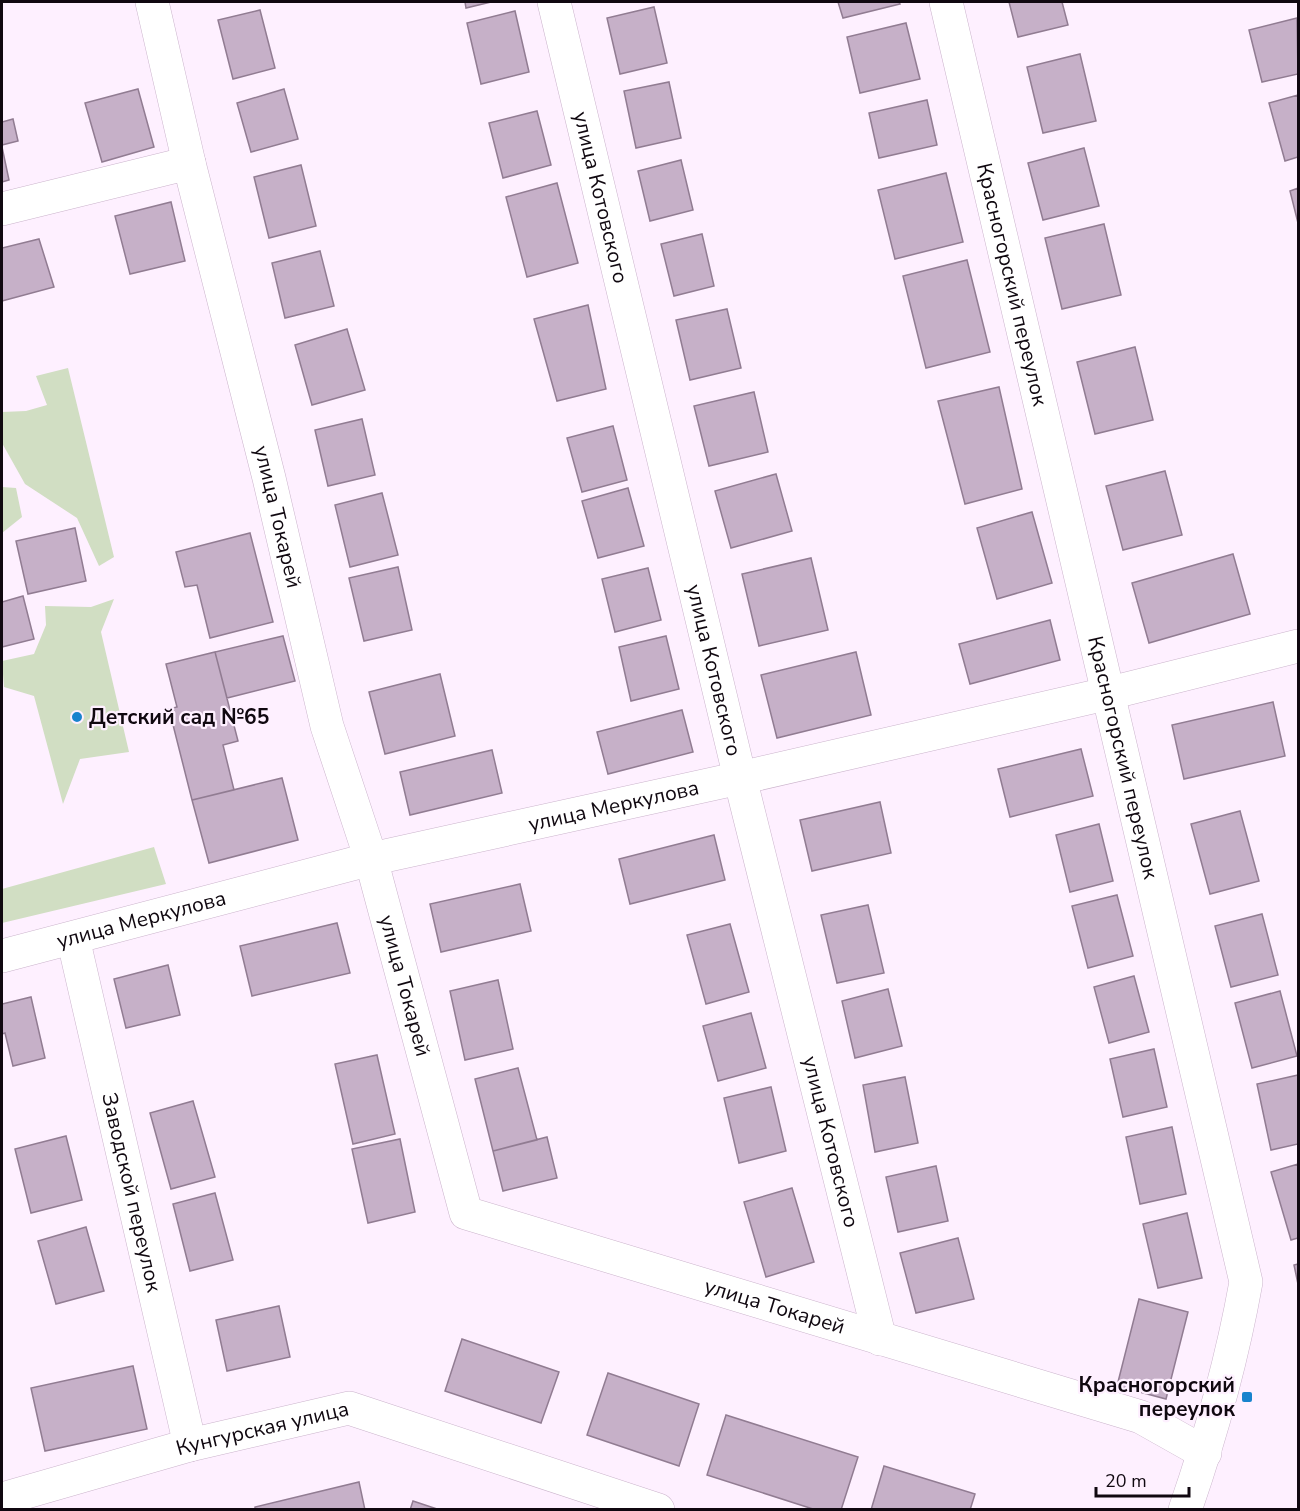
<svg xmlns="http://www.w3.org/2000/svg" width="1300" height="1511" font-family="'Nunito Sans',sans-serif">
	<rect width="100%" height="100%" fill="#fef0ff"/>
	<!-- green -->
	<path fill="#d1dec3" d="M 68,368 L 114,557 L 99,566 L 77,518 L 25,484 L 2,443 L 2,412 L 26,411 L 47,405 L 36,376 Z
		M 2,487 L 16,488 L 22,517 L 2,533 Z
		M 114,599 L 101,632 L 129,752 L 80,759 L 63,804 L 34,696 L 4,687 L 2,661 L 34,654 L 46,625 L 45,606 L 91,607 Z
		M 154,847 L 166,884 L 2,923 L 2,889 Z"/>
	<!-- building -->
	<path fill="#c6b0c8" stroke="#917c92" stroke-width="1.5" d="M 465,2 L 491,2 L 466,8 Z
		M 838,2 L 899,2 L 900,4 L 843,18 Z
		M 1009,2 L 1062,2 L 1068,25 L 1018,37 Z
		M 654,7 L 667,63 L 620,74 L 607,18 Z
		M 260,10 L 275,68 L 233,79 L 218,20 Z
		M 515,11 L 529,72 L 481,84 L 467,23 Z
		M 1297,18 L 1298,74 L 1262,82 L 1249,30 Z
		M 906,23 L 920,79 L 860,93 L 847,37 Z
		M 1080,54 L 1096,121 L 1043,133 L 1027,67 Z
		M 669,82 L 681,138 L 636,148 L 624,91 Z
		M 138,89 L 154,147 L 102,162 L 85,103 Z
		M 284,89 L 298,139 L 251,152 L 237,103 Z
		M 1298,95 L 1298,157 L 1285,161 L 1269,103 Z
		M 927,100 L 937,145 L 879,158 L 869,113 Z
		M 537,111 L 551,165 L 503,178 L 489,123 Z
		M 13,119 L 18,141 L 2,145 L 2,122 Z
		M 2,147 L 9,180 L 2,182 Z
		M 1084,148 L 1099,206 L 1043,220 L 1028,163 Z
		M 681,160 L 693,210 L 650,221 L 638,171 Z
		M 301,165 L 316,226 L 269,238 L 254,177 Z
		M 946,173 L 963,242 L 895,259 L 878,190 Z
		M 557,183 L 578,263 L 527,277 L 506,197 Z
		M 1298,188 L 1298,223 L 1290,191 Z
		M 171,202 L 185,261 L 130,274 L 115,216 Z
		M 1104,224 L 1121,295 L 1062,309 L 1045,238 Z
		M 702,234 L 714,286 L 674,296 L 661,244 Z
		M 39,239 L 54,287 L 2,301 L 2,248 Z
		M 320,251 L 334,306 L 285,318 L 272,263 Z
		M 967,260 L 990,352 L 926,368 L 903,276 Z
		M 588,305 L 606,389 L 557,401 L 534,319 Z
		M 727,309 L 741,368 L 690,380 L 676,320 Z
		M 347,329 L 365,390 L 312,405 L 295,345 Z
		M 1135,347 L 1153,420 L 1095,434 L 1077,362 Z
		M 999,387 L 1022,489 L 965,504 L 938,401 Z
		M 754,392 L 768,452 L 709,466 L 694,406 Z
		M 362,419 L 375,475 L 328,486 L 315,430 Z
		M 613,426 L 627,480 L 582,492 L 567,438 Z
		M 1165,471 L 1182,535 L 1123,550 L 1106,486 Z
		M 776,474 L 792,531 L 731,548 L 715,491 Z
		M 628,488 L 644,546 L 598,558 L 582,501 Z
		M 382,493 L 398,555 L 350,567 L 335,505 Z
		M 1032,512 L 1052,583 L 997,599 L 977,528 Z
		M 75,528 L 86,581 L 28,594 L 16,541 Z
		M 250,533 L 273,622 L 210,638 L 197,585 L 185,587 L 176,552 Z
		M 1233,554 L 1250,614 L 1149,643 L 1132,583 Z
		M 811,558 L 828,630 L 759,646 L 742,574 Z
		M 398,567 L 412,630 L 364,641 L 349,578 Z
		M 648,568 L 661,620 L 615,632 L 602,579 Z
		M 23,596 L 34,639 L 2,647 L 2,602 Z
		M 1050,620 L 1060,660 L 970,684 L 959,644 Z
		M 283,636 L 295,681 L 227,698 L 215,652 Z
		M 666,636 L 679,689 L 631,701 L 619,647 Z
		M 215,652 L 238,741 L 223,745 L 234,790 L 192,800 L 169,709 L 177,707 L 166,664 Z
		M 856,652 L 871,715 L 777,738 L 761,675 Z
		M 440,674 L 455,736 L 385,754 L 369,692 Z
		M 1273,702 L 1285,756 L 1184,779 L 1172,725 Z
		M 682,710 L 693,752 L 608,774 L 597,732 Z
		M 1081,749 L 1093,796 L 1010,817 L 998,769 Z
		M 492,750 L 502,793 L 410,815 L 400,772 Z
		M 282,778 L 298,840 L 209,863 L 192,800 Z
		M 880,802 L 891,853 L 812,871 L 800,820 Z
		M 1240,811 L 1259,881 L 1210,894 L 1191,824 Z
		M 1099,824 L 1113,881 L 1070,892 L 1056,835 Z
		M 714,835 L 725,880 L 630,904 L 619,859 Z
		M 520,884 L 531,931 L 441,952 L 430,904 Z
		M 1117,895 L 1133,956 L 1088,968 L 1072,906 Z
		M 868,905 L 884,973 L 837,983 L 821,915 Z
		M 1262,914 L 1278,975 L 1231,987 L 1215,926 Z
		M 337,923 L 350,973 L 252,996 L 240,946 Z
		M 730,924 L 749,992 L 706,1004 L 687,935 Z
		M 168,965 L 180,1015 L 126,1028 L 114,979 Z
		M 1134,976 L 1149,1032 L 1109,1043 L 1094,987 Z
		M 498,980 L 513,1049 L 465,1060 L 450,991 Z
		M 888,989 L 902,1046 L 855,1058 L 842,1001 Z
		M 1280,991 L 1297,1056 L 1252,1068 L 1235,1003 Z
		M 31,997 L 45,1058 L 13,1066 L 5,1033 L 2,1034 L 2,1004 Z
		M 751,1013 L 766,1068 L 718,1081 L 703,1026 Z
		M 1154,1049 L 1167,1107 L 1123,1117 L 1110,1059 Z
		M 377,1055 L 395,1134 L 353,1144 L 335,1064 Z
		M 518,1068 L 537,1140 L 493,1151 L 475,1079 Z
		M 1298,1075 L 1298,1144 L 1271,1150 L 1257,1084 Z
		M 905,1077 L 918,1143 L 875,1152 L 863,1085 Z
		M 771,1087 L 786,1151 L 739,1163 L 724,1098 Z
		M 193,1101 L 215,1177 L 171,1189 L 150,1113 Z
		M 1172,1127 L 1186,1194 L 1140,1204 L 1126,1137 Z
		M 66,1136 L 82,1200 L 31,1213 L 15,1149 Z
		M 547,1137 L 557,1178 L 503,1191 L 493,1151 Z
		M 400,1139 L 415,1212 L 368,1223 L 352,1149 Z
		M 1298,1164 L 1298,1238 L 1291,1240 L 1271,1172 Z
		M 936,1166 L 948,1221 L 898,1232 L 886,1177 Z
		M 792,1188 L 814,1262 L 766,1277 L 744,1202 Z
		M 215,1193 L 233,1260 L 190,1271 L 173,1204 Z
		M 1187,1213 L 1202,1278 L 1158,1288 L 1143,1224 Z
		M 86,1227 L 104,1291 L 56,1304 L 38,1241 Z
		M 958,1238 L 974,1299 L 916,1313 L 900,1253 Z
		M 1298,1264 L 1298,1284 L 1294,1265 Z
		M 1139,1299 L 1188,1312 L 1166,1399 L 1117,1386 Z
		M 279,1306 L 290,1357 L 227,1371 L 216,1320 Z
		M 462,1339 L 559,1372 L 541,1423 L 445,1391 Z
		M 133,1366 L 147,1429 L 45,1451 L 31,1388 Z
		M 608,1373 L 699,1404 L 679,1466 L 587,1435 Z
		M 726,1415 L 858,1457 L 841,1510 L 816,1510 L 707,1475 Z
		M 884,1466 L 975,1494 L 970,1510 L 871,1510 Z
		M 359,1482 L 365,1510 L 255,1510 L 255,1507 Z
		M 413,1501 L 440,1510 L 410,1510 Z"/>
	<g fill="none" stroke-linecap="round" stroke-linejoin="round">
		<!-- street casing -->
		<g stroke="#cbb4cc" stroke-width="34">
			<g id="street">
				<path id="s1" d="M 152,2 L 189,163 L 269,478 L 327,726 L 371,859 L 466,1213 L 1141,1417 L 1205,1453"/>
				<path id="s2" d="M 554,2 L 740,778 L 880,1339"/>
				<path id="s3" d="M 946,2 L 1246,1282 C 1232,1360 1211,1435 1185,1510"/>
				<path d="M 2,209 L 189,163"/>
				<path id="s4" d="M 73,938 L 190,1445"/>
				<path id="s5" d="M 2,956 L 371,859 L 740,778 L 1110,693 L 1298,646"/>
				<path id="s6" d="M 2,1499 L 190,1445 L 349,1408 L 658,1510"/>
			</g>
		</g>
		<!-- street -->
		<use href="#street" stroke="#fff" stroke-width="33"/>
	</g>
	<!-- markers -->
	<g fill="#1883cd" stroke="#fef0ff" stroke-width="2">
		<circle cx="77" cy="717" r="6"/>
		<rect x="1241" y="1391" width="12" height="12" rx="3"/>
	</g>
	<g text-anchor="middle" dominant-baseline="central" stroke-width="4.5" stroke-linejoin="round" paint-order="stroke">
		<!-- street labels -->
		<g font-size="21" fill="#100810" stroke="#fef0ff">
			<text stroke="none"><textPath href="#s2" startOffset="201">улица Котовского</textPath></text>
			<text stroke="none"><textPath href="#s3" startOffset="290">Красногорский переулок</textPath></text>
			<text stroke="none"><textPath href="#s1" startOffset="530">улица Токарей</textPath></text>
			<text stroke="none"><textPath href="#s2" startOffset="687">улица Котовского</textPath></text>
			<text stroke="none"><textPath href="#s3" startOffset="776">Красногорский переулок</textPath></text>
			<text stroke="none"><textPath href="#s5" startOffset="630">улица Меркулова</textPath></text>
			<text stroke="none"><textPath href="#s5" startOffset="144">улица Меркулова</textPath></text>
			<text stroke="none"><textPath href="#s1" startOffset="1016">улица Токарей</textPath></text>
			<text stroke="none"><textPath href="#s2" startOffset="1173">улица Котовского</textPath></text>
			<text stroke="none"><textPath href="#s4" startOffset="261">Заводской переулок</textPath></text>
			<text stroke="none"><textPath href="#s1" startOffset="1574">улица Токарей</textPath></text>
			<text stroke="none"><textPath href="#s6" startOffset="270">Кунгурская улица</textPath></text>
		</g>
		<!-- poi labels -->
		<g font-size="21" font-weight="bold" fill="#100810" stroke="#fef0ff" text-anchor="start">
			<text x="89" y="717">Детский сад №65</text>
			<text x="1235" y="1385" text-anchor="end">Красногорский<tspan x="1235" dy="24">переулок</tspan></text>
		</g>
	</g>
	<!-- border -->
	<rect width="1300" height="1511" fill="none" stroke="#100810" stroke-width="6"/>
	<!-- scale -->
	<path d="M1096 1487v9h93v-9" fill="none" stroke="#100810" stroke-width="3"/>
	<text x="1105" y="1487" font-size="18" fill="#100810" stroke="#fef0ff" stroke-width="4.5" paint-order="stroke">20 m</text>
</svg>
